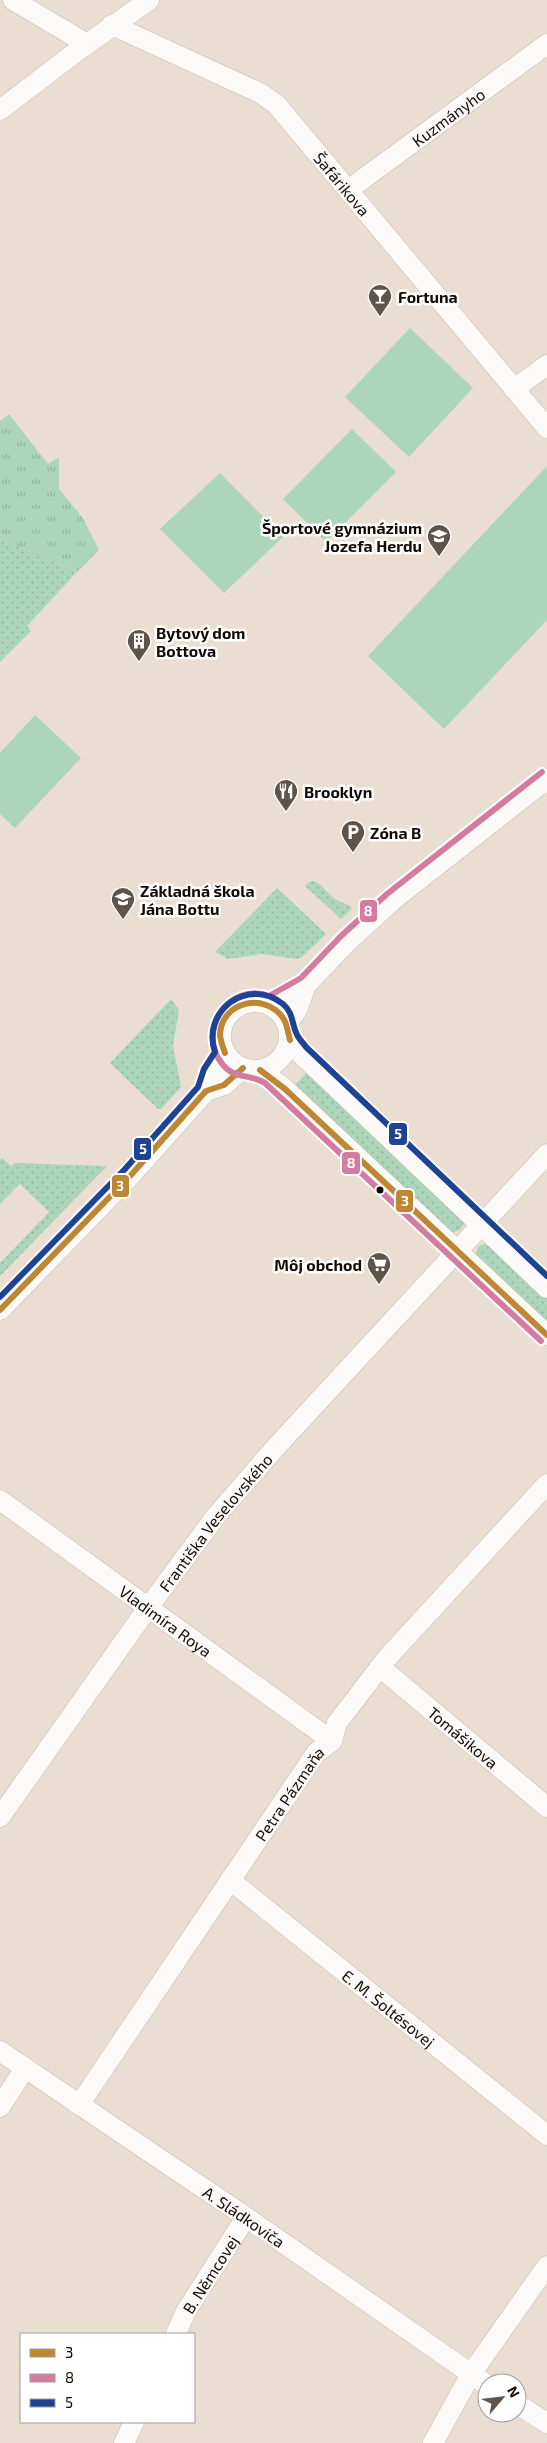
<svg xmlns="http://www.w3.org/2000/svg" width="547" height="2443" font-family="'Exo 2',sans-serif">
	<defs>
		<pattern id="grass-dots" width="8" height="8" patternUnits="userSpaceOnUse" patternTransform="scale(1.25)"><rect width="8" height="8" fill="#acd5bb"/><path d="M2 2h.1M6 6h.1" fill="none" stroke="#93b69f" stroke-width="1.8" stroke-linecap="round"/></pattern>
		<pattern id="park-tufts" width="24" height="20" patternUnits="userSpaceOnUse" patternTransform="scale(1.25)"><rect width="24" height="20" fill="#acd5bb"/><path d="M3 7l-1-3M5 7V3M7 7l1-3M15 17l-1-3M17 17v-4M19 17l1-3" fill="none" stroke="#93b69f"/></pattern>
	</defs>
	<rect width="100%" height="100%" fill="#eaded2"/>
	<!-- grass -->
	<path fill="url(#grass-dots)" d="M 0,539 L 77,572 L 27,626 L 31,631 L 0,662 Z
		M 311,881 C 321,881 326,893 334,898 C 340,903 345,902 352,908 L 341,919 L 305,886 Z
		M 277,888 L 326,934 L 301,958 L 296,959 L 262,954 L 228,959 L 215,952 Z
		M 171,999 L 179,1010 L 173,1046 L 181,1087 L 161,1109 L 158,1109 L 110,1063 Z
		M 310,1069 L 466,1220 L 460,1230 L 451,1233 L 292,1088 Z
		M 2,1158 L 11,1166 L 15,1163 L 107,1166 L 0,1276 L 0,1263 L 49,1212 L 20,1184 L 0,1204 L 0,1160 Z
		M 484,1244 L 491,1244 L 547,1294 L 547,1329 L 475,1255 L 479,1246 Z"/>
	<!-- park -->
	<path fill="url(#park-tufts)" d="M 9,414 L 48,464 L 59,457 L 59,489 L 83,518 L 99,550 L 77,572 L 0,539 L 0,421 Z"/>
	<!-- pitch -->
	<path fill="#acd5bb" d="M 410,328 L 473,388 L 409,457 L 345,397 Z
		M 352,429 L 396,472 L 326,542 L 283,499 Z
		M 547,466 L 547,620 L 444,729 L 368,656 Z
		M 220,473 L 283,537 L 224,593 L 160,529 Z
		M 35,715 L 81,758 L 15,828 L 0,814 L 0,753 Z"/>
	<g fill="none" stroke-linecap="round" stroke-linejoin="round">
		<!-- street casing -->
		<g stroke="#c4bbb2" stroke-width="21">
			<g id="street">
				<path d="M 13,0 L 87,44"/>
				<path id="s1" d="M 112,25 L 260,93 L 276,104 L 547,428"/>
				<path d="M 0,110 L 76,52 L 149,0"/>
				<path id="s2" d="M 348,190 L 547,44"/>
				<path d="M 514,389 L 547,365"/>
				<circle cx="255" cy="1036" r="34"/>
				<path d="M 271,1006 L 282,997 L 306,985 L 347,942 L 393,900 L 547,779"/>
				<path d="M 287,1024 L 297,1010 L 306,985"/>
				<path d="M 290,1040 L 300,1053 L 547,1288"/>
				<path d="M 260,1070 L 285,1089 L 547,1335"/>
				<path d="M 206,1091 L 224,1085 L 243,1068"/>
				<path d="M 0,1310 L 131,1175 L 206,1091 L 212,1073 L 225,1053"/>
				<path id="s3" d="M 0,1500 L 332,1741"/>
				<path id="s4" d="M 380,1667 L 547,1807"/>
				<path id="s5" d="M 0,1817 L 142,1616 L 216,1516 L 275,1448 L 547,1154"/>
				<path id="s6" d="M 230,1880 L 547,2135"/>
				<path id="s7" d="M 0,2051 L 246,2217 L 487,2385"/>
				<path id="s8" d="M 79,2105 L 316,1753 L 332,1741 L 337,1723 L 387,1658 L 547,1484"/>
				<path d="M 0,2107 L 25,2068"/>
				<path id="s9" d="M 176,2334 L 185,2313 L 246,2217"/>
				<path d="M 517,2404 L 547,2423"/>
				<path d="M 124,2443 L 134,2422"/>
				<path d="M 433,2443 L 471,2374 L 547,2266"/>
			</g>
		</g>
		<!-- street -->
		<use href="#street" stroke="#fcfaf8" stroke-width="20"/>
		<!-- bus-1 casing -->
		<g stroke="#fff" stroke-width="10">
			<path id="bus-1" d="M 225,1053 C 223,1047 220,1040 220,1034 C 222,1001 265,992 283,1018 C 287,1023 288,1033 290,1040
				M 260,1070 L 285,1089 L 547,1335
				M 0,1310 L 131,1175 L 206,1091 L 224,1085 L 243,1068"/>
		</g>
		<!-- bus-2 casing -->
		<g stroke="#fff" stroke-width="10">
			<path id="bus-2" d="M 541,1341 L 265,1083 C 251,1074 234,1079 223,1065 C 195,1032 229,981 269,996 L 301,978 L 341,936 L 387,894 L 542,772"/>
		</g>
		<!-- bus-3 casing -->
		<g stroke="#fff" stroke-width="10">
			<path id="bus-3" d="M 0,1297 L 125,1169 L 198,1087 L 204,1069 L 215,1052 C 201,1011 248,976 283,1004 C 295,1014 291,1027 299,1038 C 301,1041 304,1044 306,1047 L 547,1276"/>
		</g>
		<!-- bus-1 -->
		<use href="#bus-1" stroke="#c18632" stroke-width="6"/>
		<!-- bus-2 -->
		<use href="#bus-2" stroke="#d57ba0" stroke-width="6"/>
		<!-- bus-3 -->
		<use href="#bus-3" stroke="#1f4394" stroke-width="6"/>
	</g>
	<!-- icons -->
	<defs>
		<g id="bar-pin" transform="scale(1.25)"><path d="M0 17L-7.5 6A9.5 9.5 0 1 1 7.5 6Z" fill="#5e544c" stroke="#fff"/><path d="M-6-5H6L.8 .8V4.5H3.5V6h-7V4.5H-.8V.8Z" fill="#fff"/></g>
		<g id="school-pin" transform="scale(1.25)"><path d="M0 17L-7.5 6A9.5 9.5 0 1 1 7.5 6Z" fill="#5e544c" stroke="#fff"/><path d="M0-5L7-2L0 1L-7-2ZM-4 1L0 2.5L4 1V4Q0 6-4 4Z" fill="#fff"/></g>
		<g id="building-pin" transform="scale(1.25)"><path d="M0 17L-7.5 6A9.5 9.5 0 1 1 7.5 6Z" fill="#5e544c" stroke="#fff"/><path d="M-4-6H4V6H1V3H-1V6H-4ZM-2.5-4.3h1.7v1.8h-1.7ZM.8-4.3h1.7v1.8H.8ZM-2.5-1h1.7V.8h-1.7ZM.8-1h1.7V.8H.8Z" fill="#fff"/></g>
		<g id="restaurant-pin" transform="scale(1.25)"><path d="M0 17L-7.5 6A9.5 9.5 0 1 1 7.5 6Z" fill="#5e544c" stroke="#fff"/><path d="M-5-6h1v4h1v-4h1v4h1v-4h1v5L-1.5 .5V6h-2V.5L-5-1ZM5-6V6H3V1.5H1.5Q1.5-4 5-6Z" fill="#fff"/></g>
		<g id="parking-pin" transform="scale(1.25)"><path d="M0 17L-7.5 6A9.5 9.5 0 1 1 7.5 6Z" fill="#5e544c" stroke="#fff"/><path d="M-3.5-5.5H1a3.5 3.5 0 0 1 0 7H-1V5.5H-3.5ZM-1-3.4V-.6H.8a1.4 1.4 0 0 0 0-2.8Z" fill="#fff"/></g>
		<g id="supermarket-pin" transform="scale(1.25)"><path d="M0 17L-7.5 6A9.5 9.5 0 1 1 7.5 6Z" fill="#5e544c" stroke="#fff"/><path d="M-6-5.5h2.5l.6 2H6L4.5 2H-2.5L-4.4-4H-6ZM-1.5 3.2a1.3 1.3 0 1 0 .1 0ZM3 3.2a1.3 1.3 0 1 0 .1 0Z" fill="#fff"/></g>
	</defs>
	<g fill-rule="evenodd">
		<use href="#bar-pin" x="380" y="296"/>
		<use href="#school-pin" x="439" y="536"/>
		<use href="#building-pin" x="139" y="641"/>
		<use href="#restaurant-pin" x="286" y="791"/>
		<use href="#parking-pin" x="353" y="832"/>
		<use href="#school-pin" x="123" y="899"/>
		<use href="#supermarket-pin" x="379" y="1264"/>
	</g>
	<!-- markers -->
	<circle fill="#120a04" stroke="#fff" stroke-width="2" cx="380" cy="1190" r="4.5"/>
	<g text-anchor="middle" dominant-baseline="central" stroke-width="5" stroke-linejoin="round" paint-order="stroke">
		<!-- street labels -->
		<g font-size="16" fill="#120a04" stroke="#fff">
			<text stroke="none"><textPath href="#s2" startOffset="124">Kuzmányho</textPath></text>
			<text stroke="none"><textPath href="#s1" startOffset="286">Šafárikova</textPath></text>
			<text stroke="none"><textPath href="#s5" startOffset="365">Františka Veselovského</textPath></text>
			<text stroke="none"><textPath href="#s3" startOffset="205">Vladimíra Roya</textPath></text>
			<text stroke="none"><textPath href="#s4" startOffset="109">Tomášikova</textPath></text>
			<text stroke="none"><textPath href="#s8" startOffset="376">Petra Pázmaňa</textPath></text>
			<text stroke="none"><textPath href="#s6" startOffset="204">E. M. Šoltésovej</textPath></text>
			<text stroke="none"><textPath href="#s7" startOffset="295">A. Sládkoviča</textPath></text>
			<text stroke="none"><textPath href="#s9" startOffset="69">B. Němcovej</textPath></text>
		</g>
		<!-- poi labels -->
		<g font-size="16" font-weight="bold" fill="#120a04" stroke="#fff" text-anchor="start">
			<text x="398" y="296">Fortuna</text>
			<text x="422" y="527" text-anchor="end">Športové gymnázium<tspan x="422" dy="18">Jozefa Herdu</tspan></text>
			<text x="156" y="632">Bytový dom<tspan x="156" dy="18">Bottova</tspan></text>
			<text x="304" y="791">Brooklyn</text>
			<text x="370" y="832">Zóna B</text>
			<text x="140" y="890">Základná škola<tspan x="140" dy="18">Jána Bottu</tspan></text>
			<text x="362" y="1264" text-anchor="end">Môj obchod</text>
		</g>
	</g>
	<g stroke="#fff" stroke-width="2">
		<rect x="359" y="899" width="19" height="24" rx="5" fill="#d57ba0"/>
		<rect x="388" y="1122" width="20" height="24" rx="5" fill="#1f4394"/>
		<rect x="133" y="1137" width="19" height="24" rx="5" fill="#1f4394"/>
		<rect x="341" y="1151" width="20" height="24" rx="5" fill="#d57ba0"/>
		<rect x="111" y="1174" width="19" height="24" rx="5" fill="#c18632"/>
		<rect x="395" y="1189" width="19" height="24" rx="5" fill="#c18632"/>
	</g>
	<g font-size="14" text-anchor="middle" font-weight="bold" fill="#fff">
		<text x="368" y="916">8</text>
		<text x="398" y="1139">5</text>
		<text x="143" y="1154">5</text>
		<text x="351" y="1168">8</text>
		<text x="120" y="1191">3</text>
		<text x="405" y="1206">3</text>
	</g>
	<!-- legend -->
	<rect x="20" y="2333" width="175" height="90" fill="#ffffff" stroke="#a09d9b"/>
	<rect x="30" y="2349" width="25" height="8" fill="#c18632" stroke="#a09d9b"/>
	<text x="65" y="2358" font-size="15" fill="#120a04">3</text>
	<rect x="30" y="2374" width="25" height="8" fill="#d57ba0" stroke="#a09d9b"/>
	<text x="65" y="2383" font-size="15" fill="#120a04">8</text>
	<rect x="30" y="2399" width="25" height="8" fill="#1f4394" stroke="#a09d9b"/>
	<text x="65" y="2408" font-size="15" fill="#120a04">5</text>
	<!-- north arrow -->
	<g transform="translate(502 2398) rotate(62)"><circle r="24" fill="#ffffff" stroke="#a09d9b"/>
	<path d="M0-4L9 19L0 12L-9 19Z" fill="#5e544c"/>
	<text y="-8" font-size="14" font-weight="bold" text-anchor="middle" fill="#120a04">N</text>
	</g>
</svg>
